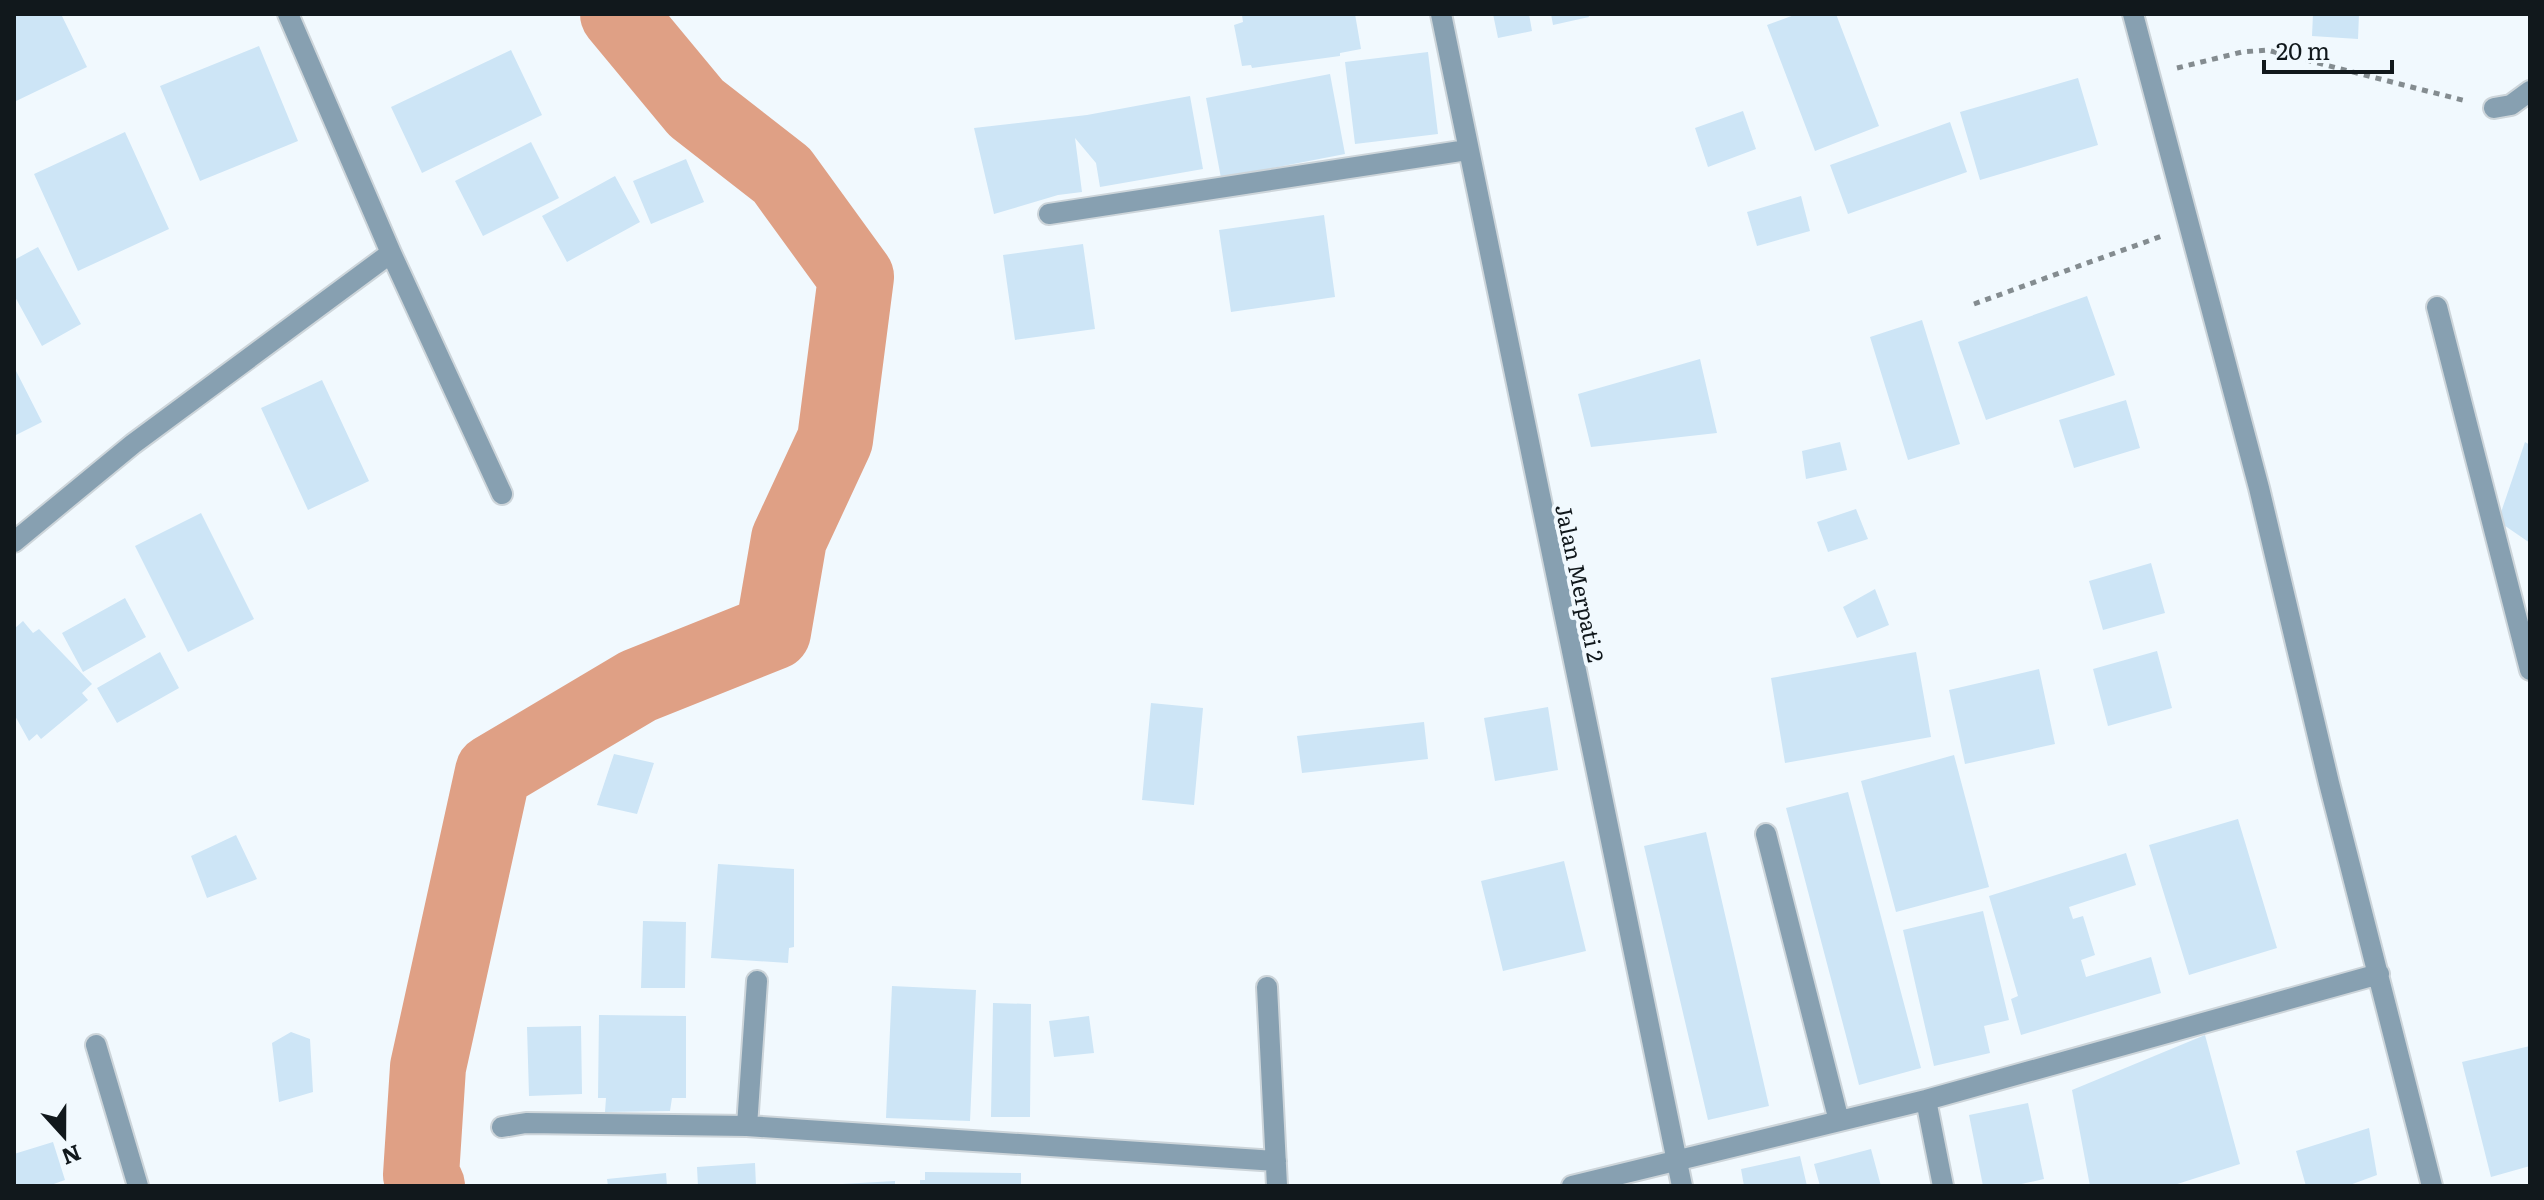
<svg xmlns="http://www.w3.org/2000/svg" width="2544" height="1200" font-family="Literata,serif">
	<rect width="100%" height="100%" fill="#f1f9fe"/>
	<g fill="none" stroke-linecap="round" stroke-linejoin="round">
		<!-- river -->
		<path stroke="#dfa085" stroke-width="76" d="M 427,1186 L 421,1175 L 428,1067 L 493,772 L 638,686 L 773,632 L 789,539 L 835,440 L 856,277 L 782,175 L 696,108 L 618,14"/>
	</g>
	<!-- building -->
	<path fill="#cde5f6" d="M 14,14 L 61,14 L 87,67 L 14,102 Z
		M 1355,14 L 1361,49 L 1340,53 L 1340,56 L 1252,68 L 1251,65 L 1242,66 L 1234,25 L 1243,22 L 1242,15 Z
		M 1493,14 L 1529,14 L 1532,31 L 1498,38 Z
		M 1551,14 L 1588,14 L 1589,17 L 1553,25 Z
		M 1797,14 L 1836,14 L 1879,126 L 1815,151 L 1767,25 Z
		M 2313,14 L 2359,14 L 2358,39 L 2312,36 Z
		M 259,46 L 298,141 L 200,181 L 160,86 Z
		M 511,50 L 542,115 L 422,173 L 391,107 Z
		M 1428,52 L 1438,134 L 1355,144 L 1345,62 Z
		M 1330,74 L 1345,154 L 1221,178 L 1206,98 Z
		M 2078,78 L 2098,145 L 1980,180 L 1960,112 Z
		M 1190,96 L 1203,169 L 1100,187 L 1096,163 L 1075,138 L 1082,192 L 1058,195 L 994,214 L 974,128 L 1087,115 Z
		M 1743,111 L 1756,149 L 1708,167 L 1695,128 Z
		M 1950,122 L 1967,172 L 1848,214 L 1830,165 Z
		M 125,132 L 169,229 L 78,271 L 34,174 Z
		M 531,142 L 559,198 L 483,236 L 455,181 Z
		M 686,159 L 704,202 L 651,224 L 633,181 Z
		M 615,176 L 640,222 L 567,262 L 542,216 Z
		M 1801,196 L 1810,231 L 1757,246 L 1747,212 Z
		M 1324,215 L 1335,297 L 1231,312 L 1219,230 Z
		M 1083,244 L 1095,329 L 1015,340 L 1003,255 Z
		M 38,247 L 81,324 L 42,346 L 14,295 L 14,260 Z
		M 2087,296 L 2115,375 L 1986,420 L 1958,342 Z
		M 1922,320 L 1960,444 L 1908,460 L 1870,337 Z
		M 1700,359 L 1717,433 L 1591,447 L 1578,394 Z
		M 14,367 L 42,422 L 14,436 Z
		M 322,380 L 369,481 L 308,510 L 261,408 Z
		M 2126,400 L 2140,448 L 2074,468 L 2059,420 Z
		M 1840,442 L 1847,470 L 1806,479 L 1802,451 Z
		M 2525,442 L 2530,445 L 2530,543 L 2498,521 Z
		M 1856,509 L 1868,539 L 1828,552 L 1817,522 Z
		M 201,513 L 254,619 L 188,652 L 135,546 Z
		M 2151,563 L 2165,613 L 2103,630 L 2089,581 Z
		M 1875,589 L 1889,625 L 1857,638 L 1843,607 Z
		M 125,598 L 146,637 L 83,672 L 62,633 Z
		M 23,621 L 33,633 L 39,629 L 92,684 L 82,693 L 88,700 L 41,739 L 37,734 L 29,741 L 14,714 L 14,629 Z
		M 2157,651 L 2172,708 L 2108,726 L 2093,669 Z
		M 160,652 L 179,688 L 117,723 L 97,688 Z
		M 1916,652 L 1931,737 L 1785,763 L 1771,678 Z
		M 2039,669 L 2055,744 L 1965,764 L 1949,690 Z
		M 1151,703 L 1203,708 L 1194,805 L 1142,800 Z
		M 1548,707 L 1558,770 L 1495,781 L 1484,718 Z
		M 1424,722 L 1428,759 L 1302,773 L 1297,736 Z
		M 614,754 L 654,763 L 637,814 L 597,805 Z
		M 1954,755 L 1989,887 L 1896,912 L 1861,781 Z
		M 1848,792 L 1921,1068 L 1859,1085 L 1786,808 Z
		M 2238,819 L 2277,948 L 2189,975 L 2149,845 Z
		M 1706,832 L 1769,1106 L 1708,1120 L 1644,846 Z
		M 236,835 L 257,879 L 207,898 L 191,856 Z
		M 2126,853 L 2136,885 L 2069,907 L 2073,919 L 2083,916 L 2095,955 L 2081,960 L 2086,977 L 2151,957 L 2161,993 L 2021,1035 L 2011,999 L 2018,996 L 1989,896 Z
		M 1564,861 L 1586,951 L 1503,971 L 1481,881 Z
		M 718,864 L 794,869 L 794,947 L 789,948 L 788,963 L 711,958 Z
		M 1983,911 L 2009,1020 L 1984,1026 L 1990,1053 L 1934,1066 L 1903,930 Z
		M 643,921 L 686,922 L 685,988 L 641,988 Z
		M 892,986 L 976,990 L 970,1121 L 886,1118 Z
		M 993,1003 L 1031,1004 L 1030,1117 L 991,1117 Z
		M 599,1015 L 686,1016 L 686,1098 L 672,1098 L 670,1111 L 605,1112 L 606,1098 L 598,1098 Z
		M 1089,1016 L 1094,1053 L 1054,1057 L 1049,1021 Z
		M 581,1026 L 582,1094 L 529,1096 L 527,1027 Z
		M 291,1032 L 310,1039 L 313,1092 L 279,1102 L 272,1043 Z
		M 2205,1035 L 2240,1164 L 2171,1186 L 2090,1186 L 2072,1090 Z
		M 2530,1046 L 2530,1166 L 2491,1177 L 2462,1062 Z
		M 2028,1103 L 2044,1179 L 2012,1186 L 1983,1186 L 1969,1115 Z
		M 2369,1128 L 2377,1175 L 2347,1186 L 2306,1186 L 2296,1151 Z
		M 53,1142 L 65,1180 L 48,1186 L 14,1186 L 14,1154 Z
		M 1871,1149 L 1881,1186 L 1820,1186 L 1814,1164 Z
		M 1800,1156 L 1807,1186 L 1744,1186 L 1741,1169 Z
		M 755,1163 L 756,1186 L 698,1186 L 697,1167 Z
		M 925,1172 L 1021,1173 L 1021,1186 L 920,1186 L 920,1180 L 925,1180 Z
		M 666,1173 L 667,1186 L 608,1186 L 607,1179 Z
		M 895,1181 L 895,1186 L 842,1186 L 842,1184 Z"/>
	<g fill="none" stroke-linecap="round" stroke-linejoin="round">
		<!-- minor casing -->
		<g stroke="#cdd5da" stroke-width="24">
			<path id="minor" d="M 1441,14 L 1682,1186
				M 2133,14 L 2259,488 L 2329,783 L 2432,1186
				M 2494,108 L 2511,105 L 2530,91
				M 1049,214 L 1467,150
				M 391,253 L 502,494
				M 2437,307 L 2530,670
				M 14,542 L 133,444 L 391,253 L 288,14
				M 1766,834 L 1839,1121
				M 1267,987 L 1277,1186
				M 96,1045 L 138,1186
				M 1926,1100 L 1943,1186
				M 747,1126 L 757,981
				M 502,1127 L 526,1123 L 747,1126 L 1276,1161
				M 1572,1186 L 1926,1100 L 2379,974"/>
		</g>
		<!-- path -->
		<path stroke="#848c90" stroke-width="5" stroke-dasharray="6 6" stroke-linecap="butt" d="M 2177,68 L 2242,52 L 2267,50 L 2466,101
			M 1974,304 L 2162,236"/>
		<!-- minor -->
		<use href="#minor" stroke="#87a0b1" stroke-width="20"/>
	</g>
	<g text-anchor="middle" dominant-baseline="central" stroke-width="8" stroke-linejoin="round" paint-order="stroke">
		<!-- street labels -->
		<g font-size="22" fill="#11181c" stroke="#f1f9fe">
			<text transform="translate(1581 583) rotate(78)">Jalan Merpati 2</text>
		</g>
	</g>
	<!-- border -->
	<rect width="2544" height="1200" fill="none" stroke="#11181c" stroke-width="32"/>
	<!-- north arrow -->
	<g transform="translate(64 1136) rotate(159)" stroke="#f1f9fe" stroke-width="6" paint-order="stroke">
	<path d="M0-6L14 30L0 20L-14 30Z" fill="#11181c"/>
	<text y="-12" font-size="22" font-weight="bold" text-anchor="middle" fill="#11181c">N</text>
	</g>
	<!-- scale -->
	<path d="M2264 60v12h128v-12" fill="none" stroke="#11181c" stroke-width="4"/>
	<text x="2276" y="60" font-size="24" fill="#11181c" stroke="#f1f9fe" stroke-width="6" paint-order="stroke">20 m</text>
</svg>
